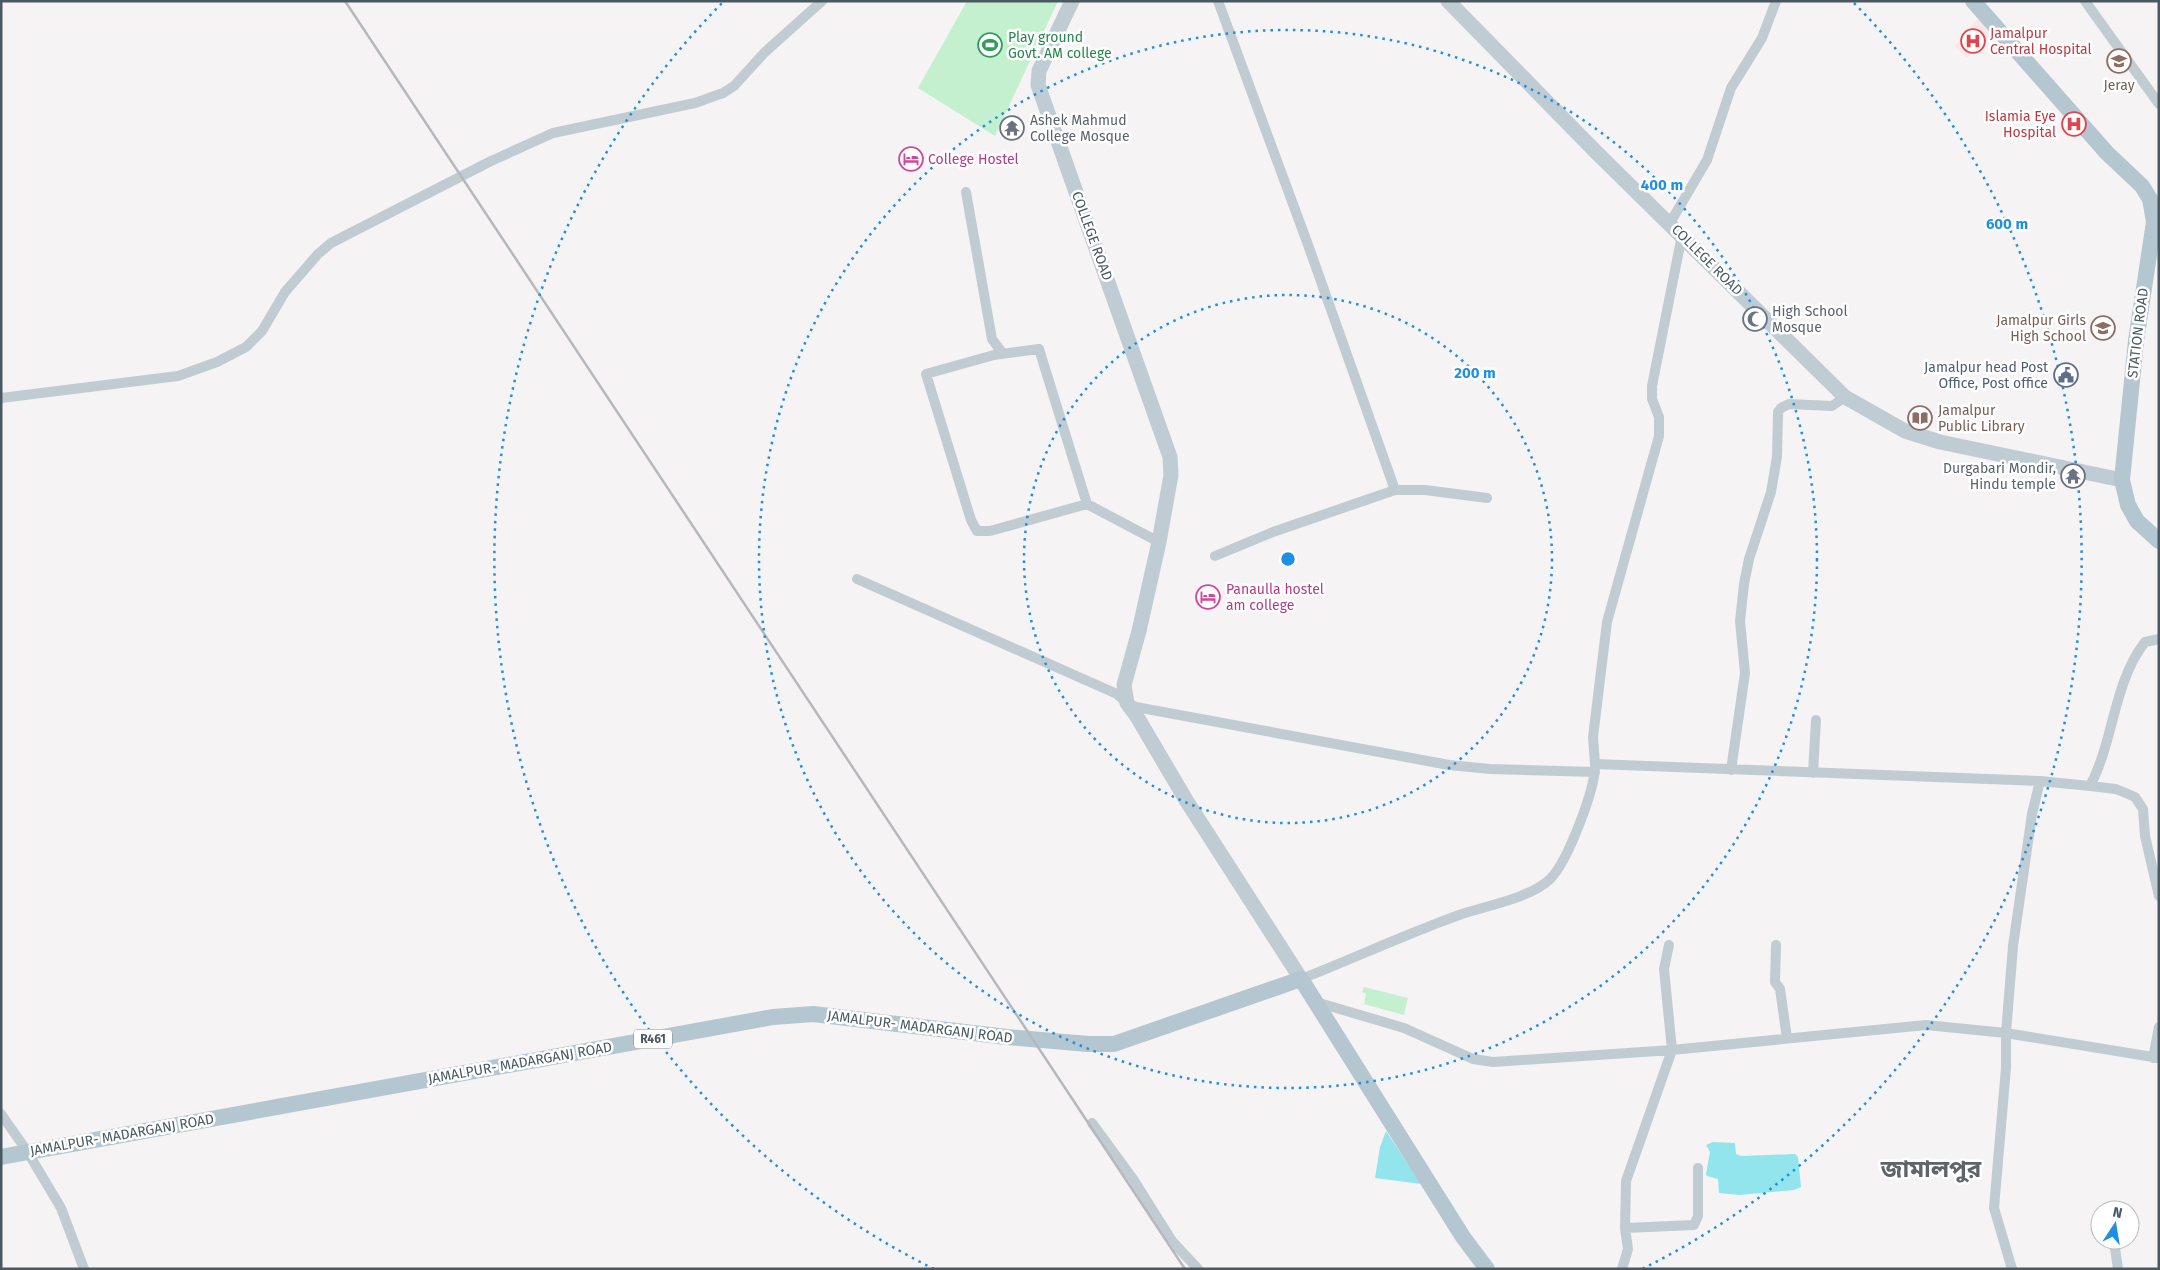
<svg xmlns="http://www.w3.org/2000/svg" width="2160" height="1270" font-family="'Fira Sans','Noto Sans Bengali',sans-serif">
	<rect width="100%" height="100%" fill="#f5f3f3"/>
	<!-- medical -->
	<path fill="#fce6e7" d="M 1981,16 L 1995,30 L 1967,58 L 1955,46 L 1965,36 L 1963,34 Z"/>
	<!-- green -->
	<path fill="#c4f0cf" d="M 967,1 L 1058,1 L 995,136 L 918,88 Z
		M 1364,987 L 1408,998 L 1404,1015 L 1364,1004 L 1366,994 L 1362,992 Z"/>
	<!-- water -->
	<path fill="#92e5ec" d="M 1386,1131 L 1421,1184 L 1375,1178 L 1380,1147 Z
		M 1713,1142 L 1735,1143 L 1736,1154 L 1741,1156 L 1795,1154 L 1798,1157 L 1801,1187 L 1794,1190 L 1739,1195 L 1719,1193 L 1718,1179 L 1707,1176 L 1706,1174 L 1710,1152 L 1706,1145 Z"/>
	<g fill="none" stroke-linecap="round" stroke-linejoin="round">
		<!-- minor -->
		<path stroke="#c1ccd2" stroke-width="10" d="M 1218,1 L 1307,242 L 1395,490
			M 2085,1 L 2159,104
			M 966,192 L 992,339 L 1003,354
			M 1670,223 L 1707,160 L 1731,88 L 1762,38 L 1776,1
			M 1,398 L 178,376 L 217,362 L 246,347 L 262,331 L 285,292 L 318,254 L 331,243 L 491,161 L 553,133 L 695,103 L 723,93 L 734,86 L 764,53 L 822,1
			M 1087,504 L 990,531 L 977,531 L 971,520 L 926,374 L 994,355 L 1039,349 L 1087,504 L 1159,542
			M 1215,556 L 1273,532 L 1395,490 L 1425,490 L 1487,498
			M 857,579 L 1117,694 L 1127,703 L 1136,707 L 1449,765 L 1490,769 L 1595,772
			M 1595,764 L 1593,737 L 1607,622 L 1659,436 L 1659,417 L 1652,399 L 1652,386 L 1682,235
			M 1731,770 L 1745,673 L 1740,621 L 1744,584 L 1749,559 L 1771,492 L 1777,457 L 1778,412 L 1781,408 L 1789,404 L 1832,406 L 1845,397
			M 1813,773 L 1816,720
			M 2090,786 L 2116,789 L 2135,797 L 2143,809 L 2145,836 L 2159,896
			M 1776,945 L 1775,982 L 1780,989 L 1787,1038
			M 1301,979 C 1355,958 1408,933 1462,914 C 1489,905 1530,898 1550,879 C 1567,863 1596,788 1595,764 L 2040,781 L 2090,786 C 2114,741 2113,683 2145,642 L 2159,639
			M 1316,1002 L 1404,1028 L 1473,1059 L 1493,1062 L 1672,1050 L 1926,1025 L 2006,1033 L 2159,1058
			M 2153,1058 L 2159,1027
			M 1,1114 L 27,1151 L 61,1208 L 84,1269
			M 1092,1123 L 1133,1179 L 1172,1241 L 1198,1269
			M 1625,1228 L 1694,1225 L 1698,1216 L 1698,1168
			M 2114,1241 L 2118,1269
			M 1622,1269 L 1628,1249 L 1625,1228 L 1626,1181 L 1672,1050 L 1664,969 L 1669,945
			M 2012,1269 L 1994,1208 L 2006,1068 L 2006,1033 L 2013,946 L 2032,814 L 2040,781"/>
		<!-- secondary -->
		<path stroke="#bfccd4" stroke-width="15" d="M 1072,1 L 1039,71 L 1038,85 L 1170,457 L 1171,475 L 1159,542 L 1139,631 L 1124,685 L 1127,703 L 1136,715 L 1186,800 L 1301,979
			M 1448,1 L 1596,152 L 1845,397 L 1905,431 L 1940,442 L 2122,480"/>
		<!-- primary -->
		<path stroke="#b4c6d0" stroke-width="16" d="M 1973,1 L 2107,153 L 2142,186 L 2150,199 L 2154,222 L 2136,341 L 2122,480 L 2128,505 L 2137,521 L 2159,541
			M 1,1157 L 773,1017 L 813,1014 L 1007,1037 L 1088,1044 L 1114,1044 L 1301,979 L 1463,1237 L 1487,1269"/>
		<!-- rail -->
		<path stroke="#b5b9bd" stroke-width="2.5" d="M 345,1 L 1185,1269"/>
	</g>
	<!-- distance rings -->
	<g fill="none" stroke="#1e8fe4" stroke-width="2.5" stroke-dasharray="2.5 5">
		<circle cx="1288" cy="559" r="264"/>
		<circle cx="1288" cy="559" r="529"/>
		<path d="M934 1269A793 793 0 0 1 722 3M1854 3A793 793 0 0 1 1642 1269"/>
	</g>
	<!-- icons -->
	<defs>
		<g id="hospital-ring" transform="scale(1.25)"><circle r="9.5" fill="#fff" stroke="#e0444e" stroke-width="1.5"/><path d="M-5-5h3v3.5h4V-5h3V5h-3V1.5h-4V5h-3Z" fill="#e0444e"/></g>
		<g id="stadium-ring" transform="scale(1.25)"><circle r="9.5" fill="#fff" stroke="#2e9e5b" stroke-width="1.5"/><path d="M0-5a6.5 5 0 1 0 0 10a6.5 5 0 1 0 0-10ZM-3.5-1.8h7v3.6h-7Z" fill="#2e9e5b"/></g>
		<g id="school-ring" transform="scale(1.25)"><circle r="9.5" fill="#fff" stroke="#8d6e63" stroke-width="1.5"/><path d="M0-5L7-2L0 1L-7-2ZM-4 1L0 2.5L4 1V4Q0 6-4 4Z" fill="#8d6e63"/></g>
		<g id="temple-ring" transform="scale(1.25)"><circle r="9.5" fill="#fff" stroke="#6b7280" stroke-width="1.5"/><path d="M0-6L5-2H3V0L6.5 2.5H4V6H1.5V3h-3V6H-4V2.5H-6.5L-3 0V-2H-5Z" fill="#6b7280"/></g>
		<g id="hotel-ring" transform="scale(1.25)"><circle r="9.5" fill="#fff" stroke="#d1479c" stroke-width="1.5"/><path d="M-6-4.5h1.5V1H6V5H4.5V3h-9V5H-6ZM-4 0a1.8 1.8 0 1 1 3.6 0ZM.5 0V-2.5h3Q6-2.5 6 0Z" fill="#d1479c"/></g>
		<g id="mosque-ring" transform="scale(1.25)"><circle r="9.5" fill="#fff" stroke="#6b7280" stroke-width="1.5"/><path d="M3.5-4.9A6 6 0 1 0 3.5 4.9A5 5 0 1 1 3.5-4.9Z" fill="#6b7280"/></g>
		<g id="civic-ring" transform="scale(1.25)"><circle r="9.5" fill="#fff" stroke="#5c6f8a" stroke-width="1.5"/><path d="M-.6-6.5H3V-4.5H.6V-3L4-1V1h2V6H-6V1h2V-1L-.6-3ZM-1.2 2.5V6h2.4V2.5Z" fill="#5c6f8a"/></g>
		<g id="library-ring" transform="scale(1.25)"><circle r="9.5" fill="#fff" stroke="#8d6e63" stroke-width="1.5"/><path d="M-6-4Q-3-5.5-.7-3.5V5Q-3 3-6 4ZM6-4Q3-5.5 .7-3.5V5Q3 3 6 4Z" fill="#8d6e63"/></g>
	</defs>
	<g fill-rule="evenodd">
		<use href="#hospital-ring" x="1973" y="41"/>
		<use href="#stadium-ring" x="990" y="45"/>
		<use href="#school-ring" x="2119" y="61"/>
		<use href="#hospital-ring" x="2074" y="124"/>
		<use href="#temple-ring" x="1012" y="128"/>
		<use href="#hotel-ring" x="911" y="159"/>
		<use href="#mosque-ring" x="1755" y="319"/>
		<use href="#school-ring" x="2103" y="328"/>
		<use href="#civic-ring" x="2066" y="375"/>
		<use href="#library-ring" x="1920" y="418"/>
		<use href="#temple-ring" x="2073" y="476"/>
		<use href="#hotel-ring" x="1208" y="597"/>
	</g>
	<g text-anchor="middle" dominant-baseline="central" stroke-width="5" stroke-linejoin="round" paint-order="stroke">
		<!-- shield labels -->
		<rect fill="#fff" stroke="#808b90" stroke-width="1" x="634" y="1029.5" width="38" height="19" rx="4"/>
		<g font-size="12" font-weight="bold" fill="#4a5961">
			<text x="653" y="1039">R461</text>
		</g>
		<!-- health labels -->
		<g font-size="14" fill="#be3a42" stroke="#fff" text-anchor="start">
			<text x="1990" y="33">Jamalpur<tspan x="1990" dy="16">Central Hospital</tspan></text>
			<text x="2056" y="116" text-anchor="end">Islamia Eye<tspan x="2056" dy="16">Hospital</tspan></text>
		</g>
		<!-- leisure labels -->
		<g font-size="14" fill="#27864d" stroke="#fff" text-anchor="start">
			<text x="1008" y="37">Play ground<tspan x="1008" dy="16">Govt. AM college</tspan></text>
		</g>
		<!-- education labels -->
		<g font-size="14" fill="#785e54" stroke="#fff">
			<text x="2119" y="85">Jeray</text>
			<text x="2086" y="320" text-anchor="end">Jamalpur Girls<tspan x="2086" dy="16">High School</tspan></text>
			<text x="1938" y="410" text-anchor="start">Jamalpur<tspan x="1938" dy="16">Public Library</tspan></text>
		</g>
		<!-- worship labels -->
		<g font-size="14" fill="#5b616d" stroke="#fff" text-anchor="start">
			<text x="1030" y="120">Ashek Mahmud<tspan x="1030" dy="16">College Mosque</tspan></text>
			<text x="1772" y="311">High School<tspan x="1772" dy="16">Mosque</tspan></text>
			<text x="2056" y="468" text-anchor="end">Durgabari Mondir,<tspan x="2056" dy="16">Hindu temple</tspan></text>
		</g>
		<!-- hotel labels -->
		<g font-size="14" fill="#b23c85" stroke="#fff" text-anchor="start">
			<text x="928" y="159">College Hostel</text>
			<text x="1226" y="589">Panaulla hostel<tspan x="1226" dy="16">am college</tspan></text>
		</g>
		<!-- street labels -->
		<g font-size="14" fill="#4a5961" stroke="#fff">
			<text transform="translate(1092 236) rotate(70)">COLLEGE ROAD</text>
			<text transform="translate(1707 260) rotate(45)">COLLEGE ROAD</text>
			<text transform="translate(2138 333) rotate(-83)">STATION ROAD</text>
			<text transform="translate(920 1027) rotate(7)">JAMALPUR- MADARGANJ ROAD</text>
			<text transform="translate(520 1063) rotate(-10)">JAMALPUR- MADARGANJ ROAD</text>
			<text transform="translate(122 1135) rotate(-10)">JAMALPUR- MADARGANJ ROAD</text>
		</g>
		<!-- service labels -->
		<g font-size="14" fill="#4e5e75" stroke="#fff" text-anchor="end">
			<text x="2048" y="367">Jamalpur head Post<tspan x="2048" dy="16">Office, Post office</tspan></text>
		</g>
		<!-- town labels -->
		<g font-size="24" font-weight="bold" fill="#5f6468" stroke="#fff">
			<text x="1931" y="1169">জামালপুর</text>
		</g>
	</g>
	<circle cx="1288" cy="559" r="8" fill="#1e8fe4" stroke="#fff" stroke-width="2.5"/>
	<g font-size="15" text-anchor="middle" font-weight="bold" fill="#1e8fe4" stroke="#fff" stroke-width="5" stroke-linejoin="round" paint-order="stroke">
		<text x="1662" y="190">400 m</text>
		<text x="2007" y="229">600 m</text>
		<text x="1475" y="378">200 m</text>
	</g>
	<!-- border -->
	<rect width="2160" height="1270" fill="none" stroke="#4a5961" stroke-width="5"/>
	<!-- north arrow -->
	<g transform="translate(2115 1225) rotate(12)"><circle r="24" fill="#ffffff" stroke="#b7bdc0"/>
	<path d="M0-4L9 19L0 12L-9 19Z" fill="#1e8fe4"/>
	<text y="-8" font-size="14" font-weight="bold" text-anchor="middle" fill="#4a5961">N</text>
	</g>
</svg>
